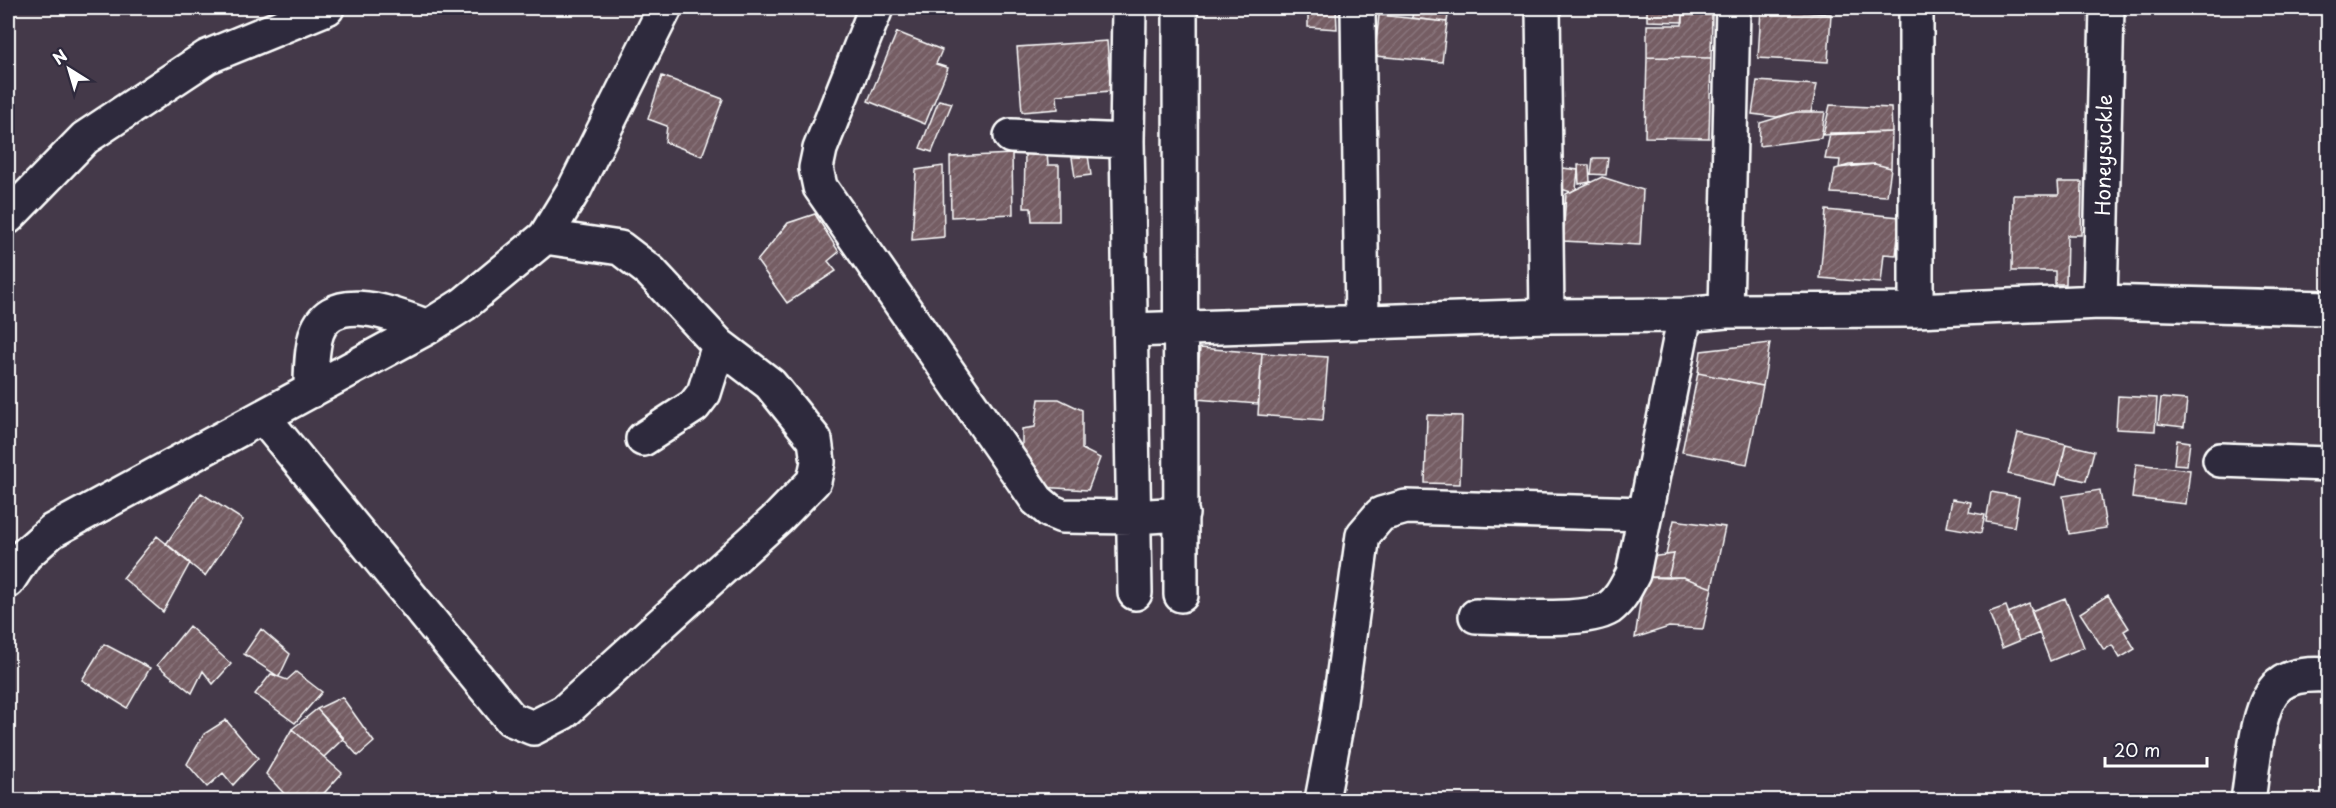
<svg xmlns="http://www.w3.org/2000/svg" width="2336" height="808" font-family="'Playpen Sans',sans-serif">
	<defs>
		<pattern id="building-hatch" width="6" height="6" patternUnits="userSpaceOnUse" patternTransform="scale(1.5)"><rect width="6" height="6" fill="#745d64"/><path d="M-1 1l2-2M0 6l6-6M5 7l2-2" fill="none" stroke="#89757b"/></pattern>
	</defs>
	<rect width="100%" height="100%" fill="#443949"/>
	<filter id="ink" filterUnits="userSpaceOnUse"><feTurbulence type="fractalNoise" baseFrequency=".0167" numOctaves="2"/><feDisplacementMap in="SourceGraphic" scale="12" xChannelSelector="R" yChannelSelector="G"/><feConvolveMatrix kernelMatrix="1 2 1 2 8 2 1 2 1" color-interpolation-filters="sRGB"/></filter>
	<g filter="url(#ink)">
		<!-- building -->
		<path fill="url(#building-hatch)" stroke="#fff" stroke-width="1.5" d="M 1308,8 L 1336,8 L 1337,29 L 1308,27 Z
			M 1413,8 L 1449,8 L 1447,22 L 1412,18 Z
			M 1647,8 L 1683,8 L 1683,22 L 1647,21 Z
			M 1761,8 L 1825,8 L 1825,13 L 1761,10 Z
			M 1761,10 L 1831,14 L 1828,62 L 1758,58 Z
			M 1379,15 L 1447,22 L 1442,62 L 1375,56 Z
			M 1683,15 L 1712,15 L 1711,58 L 1647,57 L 1647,25 L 1682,25 Z
			M 897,32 L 942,50 L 936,64 L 948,68 L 925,124 L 868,101 Z
			M 1107,41 L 1111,91 L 1057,95 L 1058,109 L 1022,112 L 1017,47 Z
			M 1647,57 L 1711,58 L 1709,138 L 1645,137 Z
			M 662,76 L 723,99 L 702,156 L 665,142 L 667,126 L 648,119 Z
			M 1757,81 L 1817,85 L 1811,112 L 1796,112 L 1777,117 L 1752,114 Z
			M 939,100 L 952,103 L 932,152 L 920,148 Z
			M 1830,105 L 1891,108 L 1892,132 L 1823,135 Z
			M 1796,112 L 1825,112 L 1821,138 L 1759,146 L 1760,123 Z
			M 1892,132 L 1891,168 L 1875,164 L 1839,168 L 1840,160 L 1825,159 L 1830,133 Z
			M 1087,149 L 1091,175 L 1075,177 L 1071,151 Z
			M 1025,153 L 1047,153 L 1048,165 L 1059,165 L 1059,221 L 1032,221 L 1031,208 L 1024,208 Z
			M 1012,154 L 1013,214 L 951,217 L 950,157 Z
			M 1593,158 L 1608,158 L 1606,175 L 1591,174 Z
			M 1875,164 L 1891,168 L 1887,196 L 1831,193 L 1835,169 L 1849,165 Z
			M 1578,165 L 1589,165 L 1590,182 L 1579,184 Z
			M 943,166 L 944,237 L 912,240 L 916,170 Z
			M 1563,168 L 1578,170 L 1576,189 L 1571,192 L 1561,189 Z
			M 1602,177 L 1643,190 L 1640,245 L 1563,241 L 1566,194 Z
			M 2058,182 L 2082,182 L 2081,235 L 2067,235 L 2066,284 L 2055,284 L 2055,271 L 2012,271 L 2013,195 L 2059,195 Z
			M 1826,210 L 1900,217 L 1896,255 L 1884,254 L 1881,283 L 1820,278 Z
			M 815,214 L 839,252 L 828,261 L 836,271 L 787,303 L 757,261 L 788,223 Z
			M 1770,343 L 1763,386 L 1698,373 L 1701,351 Z
			M 1200,348 L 1262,353 L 1258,404 L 1196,399 Z
			M 1262,353 L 1328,357 L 1323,420 L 1258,415 Z
			M 1698,373 L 1763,386 L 1747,464 L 1682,452 Z
			M 2118,396 L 2157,398 L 2155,431 L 2116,429 Z
			M 2161,398 L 2187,400 L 2184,427 L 2158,424 Z
			M 1039,399 L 1059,399 L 1082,410 L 1082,449 L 1100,458 L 1088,490 L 1040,487 L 1040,472 L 1022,464 L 1022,429 L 1035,427 Z
			M 1427,415 L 1462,416 L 1460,484 L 1425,483 Z
			M 2018,433 L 2066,444 L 2056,485 L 2008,474 Z
			M 2177,440 L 2190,442 L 2187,465 L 2174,464 Z
			M 2066,444 L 2094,451 L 2086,481 L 2059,475 Z
			M 2136,464 L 2190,470 L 2186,504 L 2132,498 Z
			M 2100,490 L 2106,528 L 2069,534 L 2063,496 Z
			M 1991,492 L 2019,497 L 2014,527 L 1986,522 Z
			M 201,493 L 243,520 L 205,576 L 166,544 Z
			M 1952,499 L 1971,502 L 1969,512 L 1985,515 L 1981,533 L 1947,527 Z
			M 1674,520 L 1725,527 L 1712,588 L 1683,577 L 1668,578 L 1674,554 L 1666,555 Z
			M 157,536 L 190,563 L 163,612 L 123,578 Z
			M 1674,554 L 1668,578 L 1644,577 L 1649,557 Z
			M 1644,577 L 1683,577 L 1712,588 L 1703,629 L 1669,627 L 1635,638 Z
			M 2108,595 L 2129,628 L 2124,631 L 2135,649 L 2120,658 L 2112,645 L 2104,650 L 2080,613 Z
			M 2065,598 L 2084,647 L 2050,661 L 2031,611 Z
			M 2029,604 L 2040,633 L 2019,641 L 2008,613 Z
			M 2006,606 L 2019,641 L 2002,648 L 1989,612 Z
			M 189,626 L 231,664 L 213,684 L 203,671 L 192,693 L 157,665 Z
			M 261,629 L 290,654 L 279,677 L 244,654 Z
			M 104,644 L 150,668 L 127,708 L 82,680 Z
			M 296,672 L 322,692 L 295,723 L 255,694 L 271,674 L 287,680 Z
			M 342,697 L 374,742 L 358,756 L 317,709 Z
			M 317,709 L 344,738 L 324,757 L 292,729 Z
			M 226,720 L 258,758 L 233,785 L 223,773 L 207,787 L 187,764 L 204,734 Z
			M 292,729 L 342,773 L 318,800 L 290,800 L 266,774 Z"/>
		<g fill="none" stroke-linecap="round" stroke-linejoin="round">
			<!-- minor casing -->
			<g stroke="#fff" stroke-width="38">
				<path id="minor" d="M 876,8 L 820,149 L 816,168 L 820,187 L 1037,500 L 1050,511 L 1062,516 L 1133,517 L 1182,514
					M 1129,8 L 1127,141 L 1135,593
					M 1180,8 L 1181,595
					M 1358,8 L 1362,322
					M 1543,8 L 1547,316
					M 1916,8 L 1916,310
					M 1011,136 L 1127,141
					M 8,217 L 85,138 L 207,57 L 327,8
					M 2100,302 L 2107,8
					M 1726,311 L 1733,8
					M 1131,330 L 1547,316 L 1685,315 L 1726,311 L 1916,310 L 2100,302 L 2328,308
					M 311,391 C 311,374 311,356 315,339 C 327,286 395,315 428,327
					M 263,417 L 511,719 L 533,728 L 564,712 L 778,518 L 814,481 L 818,462 L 815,440 L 770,384 L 719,345 L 650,271 L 620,248 L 545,237
					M 643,439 L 694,406 L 704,393 L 719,345
					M 2220,460 L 2328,464
					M 8,581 L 25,555 L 52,531 L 428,327 L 464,304 L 545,237 L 575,188 L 665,8
					M 1476,616 C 1507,616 1585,623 1609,608 C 1621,599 1626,587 1633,574 L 1685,315
					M 1322,800 L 1338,716 L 1363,535 L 1381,514 L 1406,507 L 1644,514
					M 2248,800 C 2253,771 2256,703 2279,685 C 2292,674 2312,674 2328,675"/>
			</g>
			<!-- minor -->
			<use href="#minor" stroke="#2f2a3d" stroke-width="33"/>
		</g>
	</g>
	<g text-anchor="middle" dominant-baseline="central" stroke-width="6" stroke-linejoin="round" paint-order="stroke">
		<!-- street labels -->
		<g font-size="20" fill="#fff" stroke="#2f2a3d">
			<text transform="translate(2103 155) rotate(-89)">Honeysuckle</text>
		</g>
	</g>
	<!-- margin -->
	<rect width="2336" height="808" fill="none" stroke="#2f2a3d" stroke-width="30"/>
	<rect x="15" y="15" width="2306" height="778" fill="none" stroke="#fff" stroke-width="2" filter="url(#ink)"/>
	<!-- north arrow -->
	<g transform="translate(69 69) rotate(323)" stroke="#2f2a3d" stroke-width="4.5" paint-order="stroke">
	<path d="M0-4.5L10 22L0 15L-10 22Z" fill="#ffffff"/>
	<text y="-9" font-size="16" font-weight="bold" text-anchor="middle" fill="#ffffff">N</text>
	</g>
	<!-- scale -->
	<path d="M2105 757v9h102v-9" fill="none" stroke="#ffffff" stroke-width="3"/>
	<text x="2114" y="757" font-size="18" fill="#ffffff" stroke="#2f2a3d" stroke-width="4.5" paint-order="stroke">20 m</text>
</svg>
